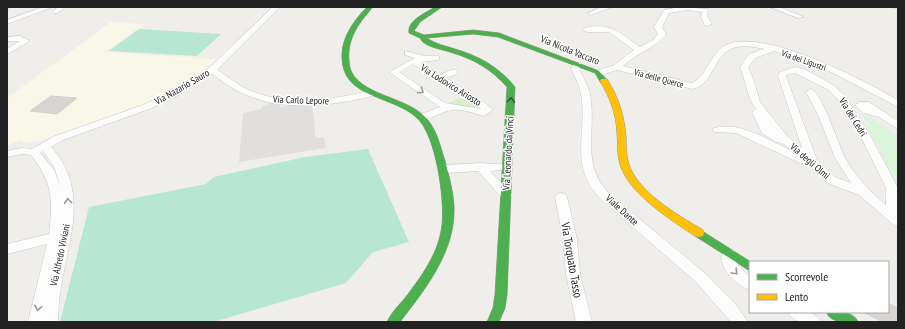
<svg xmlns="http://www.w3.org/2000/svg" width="905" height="329" font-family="'PT Sans Narrow',sans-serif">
	<rect width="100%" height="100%" fill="#f0eeeb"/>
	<!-- education -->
	<path fill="#f8f7e8" d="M 111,22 L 145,24 L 105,52 L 217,59 L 204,71 L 179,87 L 147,103 L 37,142 L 26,143 L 20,140 L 7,146 L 7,98 Z"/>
	<!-- grass -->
	<path fill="#ddeccb" d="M 464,96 L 479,105 L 484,110 L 446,104 Z"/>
	<!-- park -->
	<path fill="#daf5da" d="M 862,115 L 873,119 L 898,136 L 898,189 L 877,144 L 866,126 L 871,126 Z"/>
	<!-- pitch -->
	<path fill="#b7e6d2" d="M 139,29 L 221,34 L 197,56 L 109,51 Z
		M 368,149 L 409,242 L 373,252 L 346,283 L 213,322 L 60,322 L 89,207 L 206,184 L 214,177 L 305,157 Z"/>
	<!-- parking -->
	<path fill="#e0dfde" d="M 270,103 L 278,104 L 281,107 L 312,103 L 316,138 L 324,137 L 326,148 L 239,162 L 243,113 L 259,110 L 263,106 Z"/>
	<!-- building -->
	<path fill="#d7d4d2" stroke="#d3d0cc" d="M 51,96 L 77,98 L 57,114 L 30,111 Z
		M 888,303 L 898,308 L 898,322 L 883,322 L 863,312 L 888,312 Z"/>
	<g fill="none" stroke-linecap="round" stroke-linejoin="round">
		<!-- street casing -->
		<g stroke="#c9c8c7" stroke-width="1">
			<path id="street" d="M 43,7 L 53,7 L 7,24 L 7,20 Z
				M 58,7 L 66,7 L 57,13 L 53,13 L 53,11 Z
				M 273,7 L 280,7 L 217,70 C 229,77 240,87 254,92 C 291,106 335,100 372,90 L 377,93 L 375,95 C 335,106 285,112 246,95 C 233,90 223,81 212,74 L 177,96 L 149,109 L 63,140 L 51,147 C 56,153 62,160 65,167 C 82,202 70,240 63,276 C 60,291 58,306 58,322 L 28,322 L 47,244 L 7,254 L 7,244 L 49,234 C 53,199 53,183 31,155 L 22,154 L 7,157 L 7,151 L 22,148 L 32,149 L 55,136 L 143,105 L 171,92 L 209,68 ZM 43,151 L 54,167 L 61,188 L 54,170 L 40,153 Z
				M 602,7 L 612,7 L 591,15 L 588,13 Z
				M 680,7 L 708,9 L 707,16 L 712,24 L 705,26 L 701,16 L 702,12 L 688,10 L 669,13 L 662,27 L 666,34 C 655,49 636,53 623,66 L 692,83 C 708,75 710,53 726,45 C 763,27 865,81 898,100 L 898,107 L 837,75 L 813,64 L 774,51 L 755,58 L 748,67 L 754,81 L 760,102 L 787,136 L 802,148 L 778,76 L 780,72 L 795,67 L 806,70 L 835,86 L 847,99 L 870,135 L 898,188 L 898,227 L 894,225 L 859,195 L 827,183 L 808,163 L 800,163 L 736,133 L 714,132 L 713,130 L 714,128 C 742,121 769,141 794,152 L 782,143 L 776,142 L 762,133 L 752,112 L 756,109 C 747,98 746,81 740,67 L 749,54 L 765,49 C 754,47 741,44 731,49 C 713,57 714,83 693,89 L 617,70 L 599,76 L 596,75 L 596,71 L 614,65 L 634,50 L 609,32 L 587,32 L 583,30 L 584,28 C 612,22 619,33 640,47 L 653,40 L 658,34 L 654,27 L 664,10 ZM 795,73 L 829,90 L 840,102 L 860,135 L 886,188 L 886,205 C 870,191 856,177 845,158 C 839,146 822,92 811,89 L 806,92 L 819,117 L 835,158 L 851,183 L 835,177 L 817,160 L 786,76 L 787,74 Z
				M 770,7 L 779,7 L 804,17 L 798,18 Z
				M 893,7 L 898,7 L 898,9 L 894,8 Z
				M 20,36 L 30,41 L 7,54 L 7,49 L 20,41 L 7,41 L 7,37 Z
				M 405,51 L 425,56 L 439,56 L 439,60 L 420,62 L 440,75 L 451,70 L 457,70 L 457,74 L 446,78 L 485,103 L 493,110 L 484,116 C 473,113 463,109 452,110 C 441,111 429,122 419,119 L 417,117 L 419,115 L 440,107 L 389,72 L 415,58 L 405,55 ZM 413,64 L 479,107 L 481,109 L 445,103 L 399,72 Z
				M 575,63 L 581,63 L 582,65 L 579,68 C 583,77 588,85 590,94 C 597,132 579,166 612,196 L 706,274 L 734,302 L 748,322 L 731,322 L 696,282 L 603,201 C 567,167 588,135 581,94 C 580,85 574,76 571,68 Z
				M 869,102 L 898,121 L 898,129 L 879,117 L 863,113 L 855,105 L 860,102 Z
				M 481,163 L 511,165 L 513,167 L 511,169 L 490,171 L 510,192 L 512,195 L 510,198 L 502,198 L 478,171 L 445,173 L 439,169 L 445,165 Z
				M 561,193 L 565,194 L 567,197 L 577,239 L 580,274 L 592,322 L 576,322 L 566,274 L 563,239 L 555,197 L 557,194 Z
				M 729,249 L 734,250 L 738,265 L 750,277 L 750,290 C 736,285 715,267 724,250 Z
				M 788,312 C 799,312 815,309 821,322 C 809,322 794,325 788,312 Z"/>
		</g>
		<!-- fast casing -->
		<g stroke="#999a82" stroke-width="1">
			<path id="fast" d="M 367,7 L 373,7 C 359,23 347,38 349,61 C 350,94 402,95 423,115 C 436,126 440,145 445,161 C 449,176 453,190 454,206 C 456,251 426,288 400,322 L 387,322 C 391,313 399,305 405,298 C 421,277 439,253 442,225 C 445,200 436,135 417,118 C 393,95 343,99 342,58 C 341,38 354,20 367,7 Z
				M 435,7 L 442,7 L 420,22 L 414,31 L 424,35 L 473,30 L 499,33 L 599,71 L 608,81 L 607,83 L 601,83 L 595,73 L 498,37 L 473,34 L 427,38 C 435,44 446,46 455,49 C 479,56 499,67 515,87 L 507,295 L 505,308 L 499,322 L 487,322 L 493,308 L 495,295 L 507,87 C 491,69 474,59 450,52 C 441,49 424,47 420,38 L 409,33 C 407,20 426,13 435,7 Z
				M 699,229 L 751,262 L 750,262 L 750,271 L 695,236 L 694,233 L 695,230 Z
				M 826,312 C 837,312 853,310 858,322 C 847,322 831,324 826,312 Z"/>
		</g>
		<!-- slow casing -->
		<g stroke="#999a82" stroke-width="1">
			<path id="slow" d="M 601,79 L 607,79 C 619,98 624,115 626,137 C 626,144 626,153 628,161 C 635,191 678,215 703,230 L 704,233 L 703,236 L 699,237 L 695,236 C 671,220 624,191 619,160 C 617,151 618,142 617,133 C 616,113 610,98 600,81 Z"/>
		</g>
		<!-- street -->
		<use href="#street" fill="#fdfcfc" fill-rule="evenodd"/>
		<!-- fast -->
		<use href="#fast" fill="#4caf50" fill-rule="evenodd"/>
		<!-- slow -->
		<use href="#slow" fill="#ffc107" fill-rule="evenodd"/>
		<!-- rail -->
		<path stroke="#ccc" stroke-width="2" stroke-dasharray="5.5 5.5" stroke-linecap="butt" d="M 7,8 L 10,7"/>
	</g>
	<!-- one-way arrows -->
	<defs><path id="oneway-chevron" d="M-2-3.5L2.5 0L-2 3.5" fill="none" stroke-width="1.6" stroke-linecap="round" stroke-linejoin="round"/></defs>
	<g stroke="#9a9a9a">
		<use href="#oneway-chevron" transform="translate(421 91) rotate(34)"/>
		<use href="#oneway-chevron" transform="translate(68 201) rotate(-95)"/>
		<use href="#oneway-chevron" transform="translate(735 272) rotate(47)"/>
		<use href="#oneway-chevron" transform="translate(38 308) rotate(101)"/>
	</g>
	<use stroke="#335a34" href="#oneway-chevron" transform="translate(511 100) rotate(-85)"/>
	<g text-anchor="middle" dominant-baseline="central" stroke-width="3" stroke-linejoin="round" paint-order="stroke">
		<!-- far-street labels -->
		<g font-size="9" fill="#222" stroke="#fff">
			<text transform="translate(804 60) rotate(19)">Via dei Ligustri</text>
			<text transform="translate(659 78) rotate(15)">Via delle Querce</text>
		</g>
		<!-- street labels -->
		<g font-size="10" fill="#222" stroke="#fff">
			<text transform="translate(570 50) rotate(22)">Via Nicola Vaccaro</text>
			<text transform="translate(451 85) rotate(32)">Via Lodovico Ariosto</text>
			<text transform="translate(182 87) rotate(-30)">Via Nazario Sauro</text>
			<text transform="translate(301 100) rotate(2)">Via Carlo Lepore</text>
			<text transform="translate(853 117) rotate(58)">Via dei Cedri</text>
			<text transform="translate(508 153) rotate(-87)">Via Leonardo da Vinci</text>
			<text transform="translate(810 161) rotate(41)">Via degli Olmi</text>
			<text transform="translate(622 210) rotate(42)">Viale Dante</text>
			<text transform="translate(60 255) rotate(-78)">Via Alfredo Viviani</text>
		</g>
		<!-- near-street labels -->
		<g font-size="12" fill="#222" stroke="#fff">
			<text transform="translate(572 260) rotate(80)">Via Torquato Tasso</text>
		</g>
	</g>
	<!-- border -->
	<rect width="905" height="329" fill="none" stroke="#222222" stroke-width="16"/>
	<!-- legend -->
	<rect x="749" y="261" width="140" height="52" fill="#ffffff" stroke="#a7a7a7"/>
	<rect x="757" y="274" width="20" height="6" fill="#4caf50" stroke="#a7a7a7"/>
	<text x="785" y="281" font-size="12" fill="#222222">Scorrevole</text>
	<rect x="757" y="294" width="20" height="6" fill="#ffc107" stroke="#a7a7a7"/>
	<text x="785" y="301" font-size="12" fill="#222222">Lento</text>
</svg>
